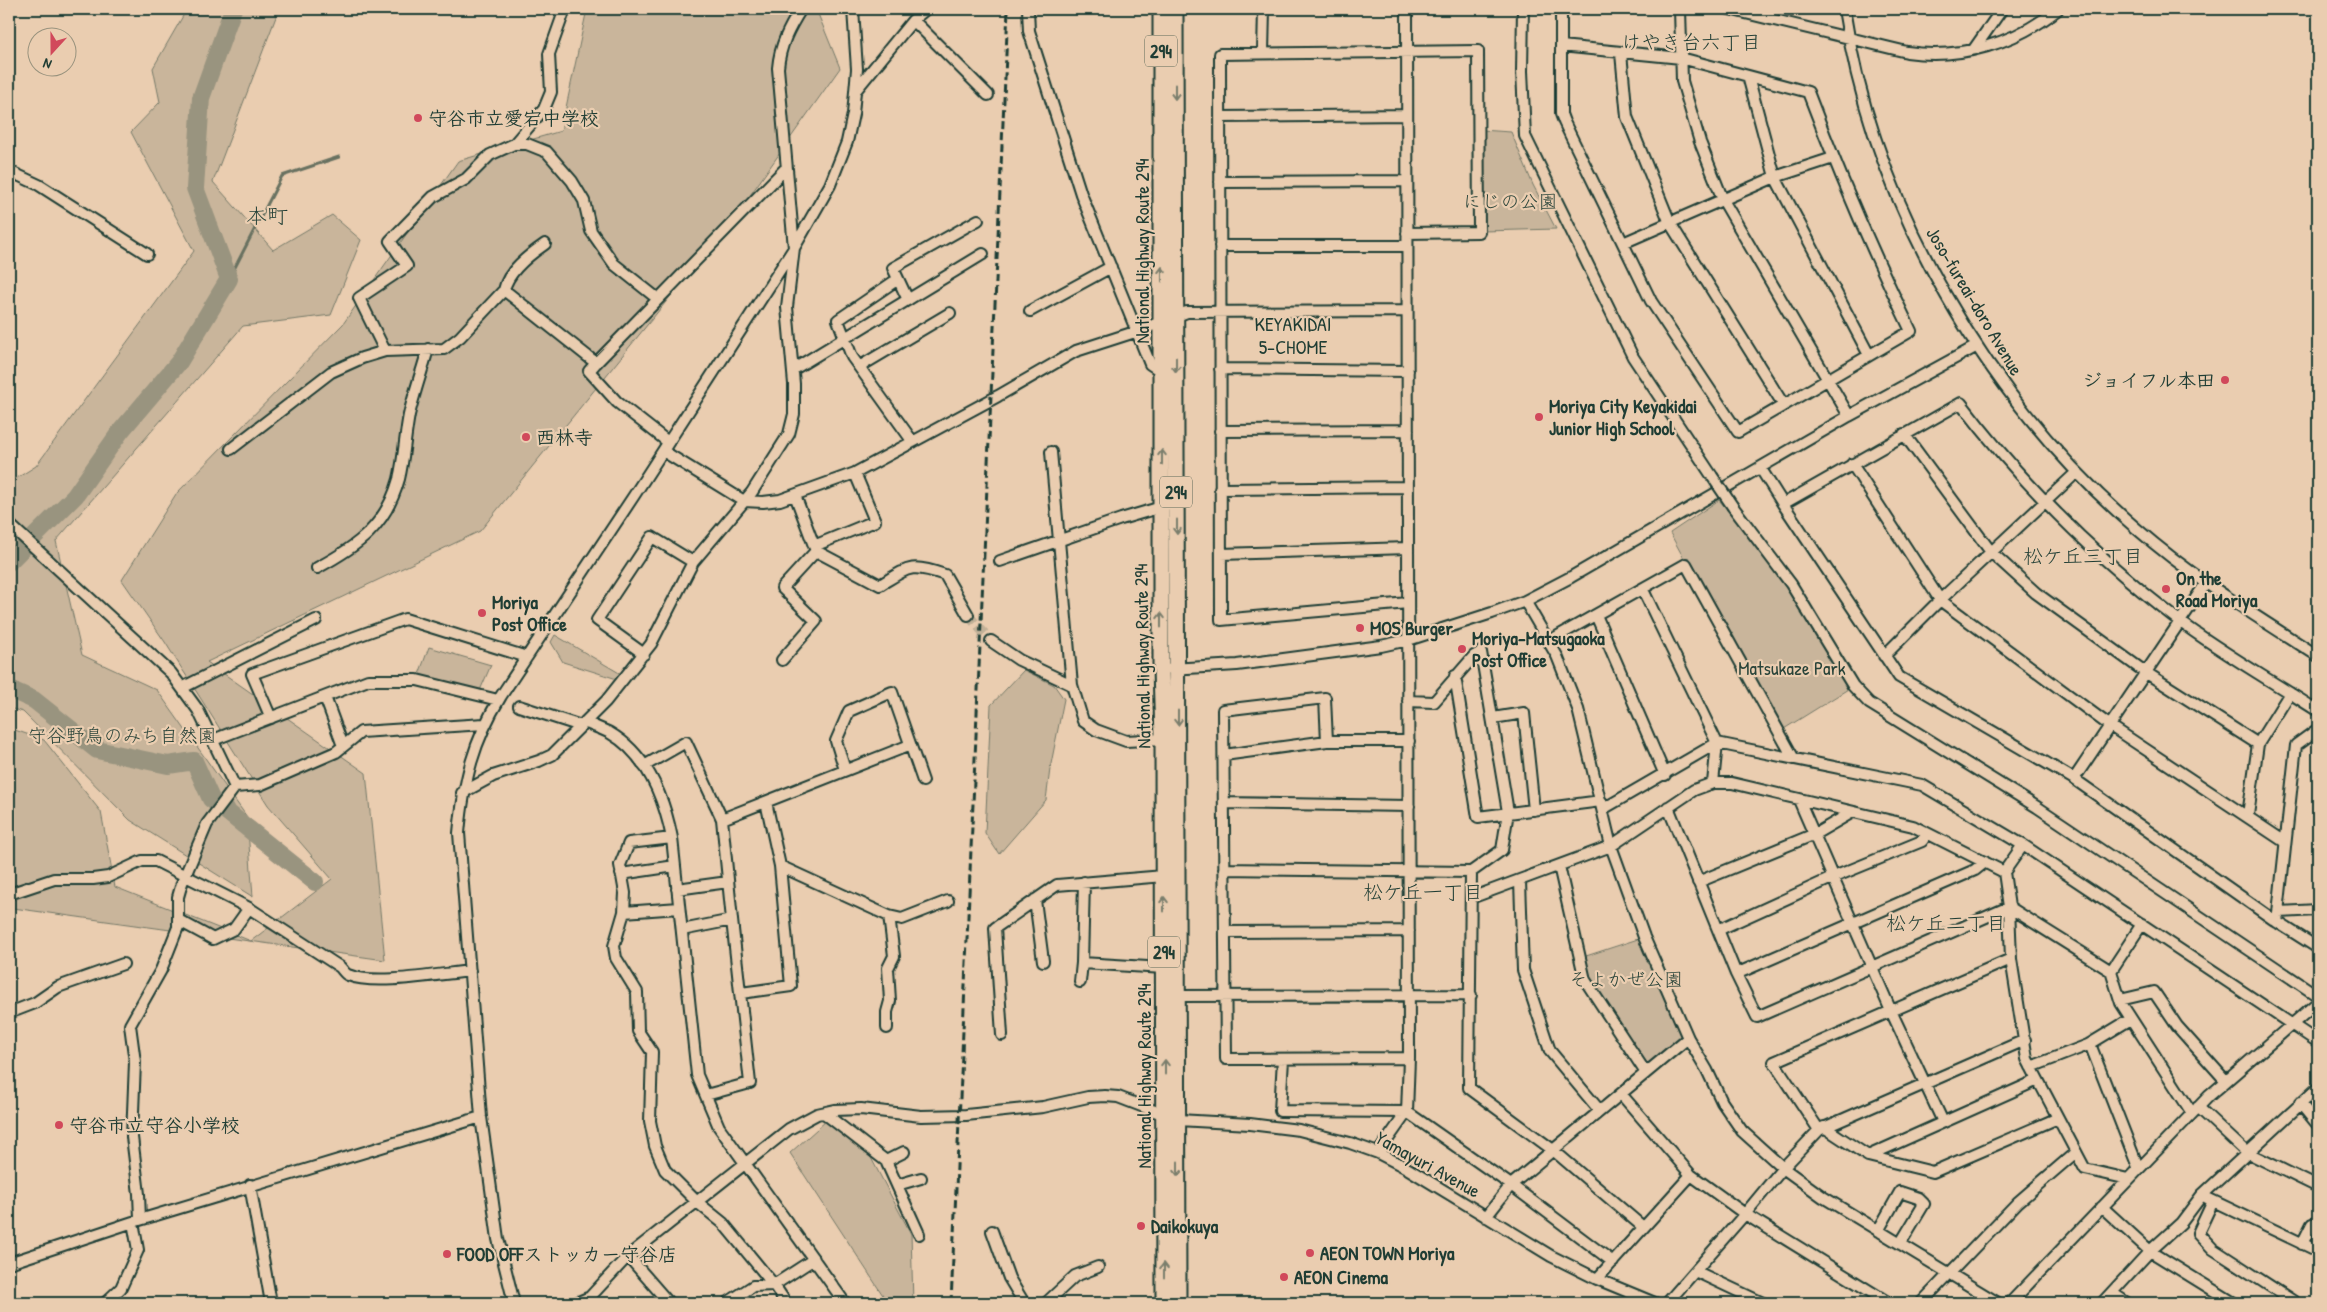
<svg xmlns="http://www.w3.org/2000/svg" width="2327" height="1312" font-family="'Patrick Hand','Klee One',sans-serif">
	<rect width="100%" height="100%" fill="#eacdb0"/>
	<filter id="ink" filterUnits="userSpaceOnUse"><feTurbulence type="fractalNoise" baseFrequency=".02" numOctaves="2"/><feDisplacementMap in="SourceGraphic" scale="10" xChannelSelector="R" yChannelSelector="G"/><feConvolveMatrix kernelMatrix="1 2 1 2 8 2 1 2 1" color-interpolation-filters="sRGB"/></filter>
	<g filter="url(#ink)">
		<!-- green -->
		<path fill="#c9b59b" stroke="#747968" d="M 187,9 L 279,9 L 213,182 L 273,250 L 332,215 L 361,240 L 331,315 L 243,326 L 56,541 L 82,655 L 157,690 L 247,817 L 253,897 L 130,820 L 23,712 L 9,708 L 9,483 L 36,466 L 194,251 L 131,132 L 160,102 L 153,68 Z
			M 587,9 L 816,9 L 840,68 L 734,218 L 480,531 L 207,662 L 366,773 L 385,960 L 13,908 L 9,905 L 9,728 L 44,740 L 101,812 L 115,887 L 251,941 L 332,879 L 268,805 L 165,642 L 122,580 L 176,494 L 343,324 L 458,161 L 561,131 Z
			M 1481,130 L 1511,132 L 1533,185 L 1556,229 L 1483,231 Z
			M 1719,500 L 1791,584 L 1853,686 L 1779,732 L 1670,533 Z
			M 555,635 L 621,674 L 617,679 L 563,662 L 551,642 Z
			M 429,647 L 491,665 L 478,695 L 417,680 Z
			M 1024,670 L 1054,685 L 1064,699 L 1050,769 L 1046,800 L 999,854 L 985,833 L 991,705 Z
			M 1644,937 L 1688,1038 L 1646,1073 L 1585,980 L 1580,958 Z
			M 826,1121 L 869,1154 L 911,1234 L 913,1303 L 888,1303 L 790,1153 Z"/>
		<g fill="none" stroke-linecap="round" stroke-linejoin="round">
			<!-- stream -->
			<path stroke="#687161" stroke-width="3" d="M 229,279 L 282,176 L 339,157
				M 2317,417 L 2318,415"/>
			<!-- river -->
			<path stroke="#99947f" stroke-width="18" d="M 9,562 L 75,496 L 120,432 L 179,362 L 229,279 L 195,188 L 201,98 L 233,9
				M 9,689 L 34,700 L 97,750 L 168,765 L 194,761 L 211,799 L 315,882"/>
			<!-- minor-tunnel -->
			<path stroke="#c1b097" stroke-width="10" stroke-dasharray="10 5" stroke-linecap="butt" d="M 968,615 L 991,641"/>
			<!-- minor casing -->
			<g stroke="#1f3d34" stroke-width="14">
				<path id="minor" d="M 1028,9 L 1029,31 L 1081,194 L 1150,364 L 1162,372
					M 1523,9 L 1522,71 L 1525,136 L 1633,357 L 1712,476
					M 1680,9 L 1682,81 L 1700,142 L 1723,200 L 1849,416
					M 1729,9 L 1907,52 C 1961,60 2016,43 2058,9
					M 1844,9 C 1874,206 1987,400 2137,529 C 2193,578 2256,616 2318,656
					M 913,20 L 988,95
					M 1561,46 L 1681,58 L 1808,92 C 1839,174 1873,253 1911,331 L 1738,432 L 1651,301 L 1564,122 L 1561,114 L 1561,9
					M 1974,49 L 2002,9
					M 1263,53 L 1264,9
					M 1621,53 L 1627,117 L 1670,223 L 1783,404
					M 1748,76 L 1775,177 L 1869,355
					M 855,91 L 913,20 L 926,9
					M 1220,117 L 1407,115
					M 514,144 L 544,109 L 551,92 L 549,54 L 565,9
					M 9,171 L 39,185 L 147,254
					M 1220,182 L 1407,181
					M 1407,233 L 1479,232 L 1478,51 L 1220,54 L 1221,620 L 1408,603
					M 1623,243 L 1775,177 L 1833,158
					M 1220,246 L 1407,246
					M 898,279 L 838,320 L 852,357 L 913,442
					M 504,290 C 508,271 529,255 545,244
					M 908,300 L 893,268 L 978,220
					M 1030,311 L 1111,267
					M 385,351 L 359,298 L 407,266 L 390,241 L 433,197 L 466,179 L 490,155 L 514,144 L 527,144 L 547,152 L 572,181 L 584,201 L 591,231 L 614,264 L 658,299
					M 596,363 L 786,168
					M 859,367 L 950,313
					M 794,369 L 983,254
					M 1220,369 L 1408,371
					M 1220,431 L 1408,430
					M 1904,434 L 1991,552 L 2036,593 L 2145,672 L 2258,744
					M 231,449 L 331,372 L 362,358 L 385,351 L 444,349 L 460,337 L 504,290 L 596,363 L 589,371 L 617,402 L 668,442
					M 663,451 L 744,501 L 763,502 L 780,500 L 855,473 L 998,396 L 1076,351 L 1138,331 L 1187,312 L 1407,311
					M 1051,452 L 1072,685 L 1083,721 L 1096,730 L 1126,741 L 1163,739
					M 1852,464 L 1940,600 L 2109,725 L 2285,842
					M 1761,469 L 1783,504 L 1961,403 C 2024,486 2096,557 2178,620 C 2222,653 2272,681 2318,711
					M 1220,489 L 1408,487
					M 1783,504 L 1899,677 L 2074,779 L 2277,922 L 2318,948
					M 1733,507 L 1791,584 L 1853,686 L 1869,703 L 2037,807 L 2318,996
					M 9,524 L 171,673 L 198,710 L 235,787 L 207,824 L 182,883 L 178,897 L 178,927 L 161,970 L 130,1025 L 135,1062 L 132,1137 L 139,1194 L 140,1219
					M 814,546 L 875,521 L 855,473
					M 816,551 L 880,585 C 909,567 911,563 945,575 L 968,615
					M 1221,554 L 1408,548
					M 1000,561 L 1121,519 L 1165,506
					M 317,568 C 358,546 386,526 399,479 C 404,458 405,436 409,415 C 414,393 422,371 428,349
					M 1643,590 L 1717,743 L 1713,783
					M 1525,601 L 1557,656 L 1578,709 L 1611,846 L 1644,937 L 1688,1038 L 1707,1070 L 1722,1102 L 1742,1131 L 1783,1168 L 1823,1197 L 1998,1303
					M 1596,615 L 1665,775
					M 991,641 L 1019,660 L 1072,685
					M 1549,641 L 1686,564 L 1794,759
					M 644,654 L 597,620 L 652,537 L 693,562
					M 1884,656 L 1940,600 L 2077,472
					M 782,660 L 816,621 L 782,588 L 816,551 L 795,495
					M 1171,669 L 1237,665 L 1381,646 L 1408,640 L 1492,613 L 1525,601 L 1571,577 L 1849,416 L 1977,346
					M 1455,676 L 1478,817 L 1601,801
					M 182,688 L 316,620
					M 325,697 L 343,746
					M 519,706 L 581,726
					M 271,718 L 252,674 L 405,619 L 527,657
					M 1493,718 L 1524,713 L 1534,810
					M 585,722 C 593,726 602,729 610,733 C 648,755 664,798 672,838 L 697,1075 L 719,1127 L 845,1303
					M 213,740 L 368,680 L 417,680 L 498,700
					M 1327,741 L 1325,698 L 1223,710 L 1226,1059 L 1409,1058
					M 1224,755 L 1327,741 L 1409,741
					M 644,766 L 686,742 L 722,819 L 732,920 L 682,930
					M 845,770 L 836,741 L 849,711 L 892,692 L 923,781
					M 2074,779 L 2206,583
					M 235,787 L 260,785 L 336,752 L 361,732 L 484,724
					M 462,793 L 493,776 L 539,761 L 552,755 L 606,701 L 651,644 L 693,562 L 752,492 L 789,434 L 794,414 L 794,384 L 787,307 L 794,248 L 778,68 C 780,45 789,28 801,9
					M 1799,800 L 1891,1011 L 1943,1122
					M 1224,803 L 1409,806
					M 1668,807 L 1736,974 L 1757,1017 L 2009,907 L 2111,971 L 2121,1003 L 2192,1113
					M 1603,809 L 1717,743 L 1922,785 L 2023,845 L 2318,1042
					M 2248,815 L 2258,744 L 2290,693
					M 722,819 L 910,745
					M 2023,845 L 2004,872 L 2009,907 L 2011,959 L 2027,1059 L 2085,1169 L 2128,1179
					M 780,866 L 889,916 L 902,919 L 948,901
					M 1559,866 L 1585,980 L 1646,1073
					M 1224,869 L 1471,872 L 1502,850 L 1508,812 L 1481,652 L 1474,656 L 1434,702 L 1408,701
					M 1471,872 L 1469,1088 L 1553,1150 L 1643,1227
					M 621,874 L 675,866
					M 1520,881 L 1523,970 L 1550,1051 L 1600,1111
					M 1084,882 L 1082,963 L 1164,968
					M 1698,882 L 1815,834 L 1851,813
					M 677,889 L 728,882
					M 9,894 L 54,879 L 93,879 L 108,877 L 142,861 L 156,861 L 249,908 L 340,967 C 343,970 345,974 348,975 C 374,986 440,974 470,971
					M 1471,898 L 1611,846 L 1694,790 L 1713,783 L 1732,783 L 1913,826 L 2004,872
					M 1035,900 L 1043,961
					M 679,908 L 624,912 L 614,946 L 616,958 L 637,992 L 638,1031 L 652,1052 L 650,1121 L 655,1146 L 665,1170 L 697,1202 L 723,1223 L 774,1285 L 786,1303
					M 624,912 L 625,893 L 620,865 L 629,843 L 672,838
					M 2278,912 L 2318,910
					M 178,920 L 213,939 L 234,929 L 249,908
					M 2277,922 L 2296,745 L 2318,729
					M 1718,930 L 1834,877 L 1922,841 L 1927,834
					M 1225,932 L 1409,931
					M 2111,971 L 2142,924
					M 1736,974 L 1975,870 L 1985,862
					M 1080,982 L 1082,963
					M 741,993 L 791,986 L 780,866 L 766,802
					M 1178,996 L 1471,995
					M 2120,1000 L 2154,992 L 2177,1026 L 2226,1081
					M 9,1013 L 35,1003 L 58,987 L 123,964
					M 887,1028 L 887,1012 L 890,1001 L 888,968 L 894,956 L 889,916
					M 1002,1035 L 995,928 L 1057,885 L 1164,876
					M 2090,1044 L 2138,1167
					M 1283,1059 L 1280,1111 L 1407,1112 L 1511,1185 L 1613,1262
					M 2031,1067 L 2088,1045 L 2131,1019
					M 1621,1094 L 1691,1175 L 1745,1214 L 1889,1303
					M 706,1095 L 750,1083 L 732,920
					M 2300,1103 L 2318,1125
					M 2198,1107 L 2246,1152 L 2318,1187
					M 824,1113 L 886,1161 L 919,1234
					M 1824,1127 L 1868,1156 L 1933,1172 L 2058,1118
					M 1819,1130 L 1774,1062 L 2011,959
					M 1378,1153 L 1407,1112 L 1409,1058 L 1407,9
					M 1868,1156 L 2038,1080
					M 886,1161 L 904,1152
					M 250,1185 L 271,1303
					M 897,1185 L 921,1178
					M 2207,1198 L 2318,1251
					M 2213,1201 L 2198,1233 L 2213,1249 L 2296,1303
					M 2102,1207 L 2150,1251 L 2234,1303
					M 1486,1217 L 1511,1185 L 1688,1038
					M 992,1231 L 1009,1278 L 1024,1303
					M 1878,1231 L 1900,1192 L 1918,1198 L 1924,1204 L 1900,1244
					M 2302,1244 L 2312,1224 L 2318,1223
					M 628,1256 L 669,1303
					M 9,1263 L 133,1222 L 481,1117
					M 1695,1271 L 1763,1303
					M 1597,1279 L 1691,1175
					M 2112,1293 L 2127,1303
					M 105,1303 L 121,1288 L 138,1250 L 133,1222
					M 514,1303 L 498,1239 L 481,1117 L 459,833 C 464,780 473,742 501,696 L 635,494 L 794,248 L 830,185 L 847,142 L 853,114 L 857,69 L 853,9
					M 576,1303 L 590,1297 L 628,1256 L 789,1129 L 817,1114 L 835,1110 L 861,1109 L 921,1116 L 966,1115 L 1043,1107 L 1088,1097 L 1105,1096 L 1118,1097 L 1178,1120 L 1250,1124 L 1299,1130 L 1350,1143 L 1378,1153 L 1405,1167 L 1551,1256 L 1597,1279 L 1655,1303
					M 727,1303 L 753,1286 L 774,1285 L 814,1259
					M 1046,1303 L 1075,1276 L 1098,1267
					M 1667,1303 L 1745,1214 L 1783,1168 L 1819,1130 L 2025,1040
					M 1921,1303 L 2018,1202 L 2076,1152
					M 2010,1303 L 2209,1096 L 2318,1002
					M 2102,1303 L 2150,1251 L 2181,1223 L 2202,1195 L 2318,1088"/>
			</g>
			<!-- highway casing -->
			<g stroke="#1f3d34" stroke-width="19">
				<path id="highway" d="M 1161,9 L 1161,668 L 1163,739 L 1164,1303
					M 1175,9 L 1178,1303"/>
			</g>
			<!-- minor -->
			<use href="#minor" stroke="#eacdb0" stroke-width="10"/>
			<!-- highway -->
			<use href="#highway" stroke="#eacdb0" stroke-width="15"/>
			<!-- rail -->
			<path stroke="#1f3d34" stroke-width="3" stroke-dasharray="8 4" stroke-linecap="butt" d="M 951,1303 L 1008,9"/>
			<!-- minor-bridge casing -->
			<g stroke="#1f3d34" stroke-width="14" stroke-linecap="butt">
				<path id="minor-bridge" d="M 1712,476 L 1733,507"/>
			</g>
			<!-- minor-bridge -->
			<use href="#minor-bridge" stroke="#eacdb0" stroke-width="10"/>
		</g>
		<!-- one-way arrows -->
		<defs><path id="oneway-shaft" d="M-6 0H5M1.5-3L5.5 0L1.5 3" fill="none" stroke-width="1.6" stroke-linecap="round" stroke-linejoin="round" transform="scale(1.25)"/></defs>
		<g stroke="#7a7e6c">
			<use href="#oneway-shaft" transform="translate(1175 92) rotate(90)"/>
			<use href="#oneway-shaft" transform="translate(1162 274) rotate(-90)"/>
			<use href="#oneway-shaft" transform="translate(1176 365) rotate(90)"/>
			<use href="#oneway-shaft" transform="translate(1162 457) rotate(-90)"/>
			<use href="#oneway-shaft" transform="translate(1177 527) rotate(90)"/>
			<use href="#oneway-shaft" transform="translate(1161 620) rotate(-90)"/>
			<use href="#oneway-shaft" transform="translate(1178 718) rotate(90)"/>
			<use href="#oneway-shaft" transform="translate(1164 904) rotate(-90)"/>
			<use href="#oneway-shaft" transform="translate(1165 1067) rotate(-90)"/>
			<use href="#oneway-shaft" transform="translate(1178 1169) rotate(90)"/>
			<use href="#oneway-shaft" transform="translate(1164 1270) rotate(-90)"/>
		</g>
	</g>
	<!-- markers -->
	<g fill="#d1495b" stroke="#eacdb0" stroke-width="2">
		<circle cx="418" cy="118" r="5"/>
		<circle cx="2225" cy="380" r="5"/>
		<circle cx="1539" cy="417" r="5"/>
		<circle cx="526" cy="437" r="5"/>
		<circle cx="2166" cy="589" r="5"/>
		<circle cx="482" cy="613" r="5"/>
		<circle cx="1360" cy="628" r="5"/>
		<circle cx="1462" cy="649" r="5"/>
		<circle cx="59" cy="1125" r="5"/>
		<circle cx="1141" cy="1226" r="5"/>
		<circle cx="1310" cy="1253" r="5"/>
		<circle cx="447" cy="1254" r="5"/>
		<circle cx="1284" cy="1277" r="5"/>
	</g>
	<g text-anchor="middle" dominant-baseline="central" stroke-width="4.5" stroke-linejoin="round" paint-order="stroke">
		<!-- shield labels -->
		<g fill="#eacdb0" stroke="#5c6859" stroke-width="1">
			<rect x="1145" y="35.5" width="32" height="31" rx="4"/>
			<rect x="1160" y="476.5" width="32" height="31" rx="4"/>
			<rect x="1148" y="936.5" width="32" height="31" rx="4"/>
		</g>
		<g font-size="18" font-weight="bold" fill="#1f3d34">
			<text x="1161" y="51">294</text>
			<text x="1176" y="492">294</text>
			<text x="1164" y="952">294</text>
		</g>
		<!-- poi labels -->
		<g font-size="19" font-weight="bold" fill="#1f3d34" stroke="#eacdb0" text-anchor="start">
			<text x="428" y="118">守谷市立愛宕中学校</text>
			<text x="2215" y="380" text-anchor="end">ジョイフル本田</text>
			<text x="1549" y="406">Moriya City Keyakidai<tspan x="1549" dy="22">Junior High School</tspan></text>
			<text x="536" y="437">西林寺</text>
			<text x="2176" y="578">On the<tspan x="2176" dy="22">Road Moriya</tspan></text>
			<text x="492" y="602">Moriya<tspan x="492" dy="22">Post Office</tspan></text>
			<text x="1370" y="628">MOS Burger</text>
			<text x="1472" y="638">Moriya-Matsugaoka<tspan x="1472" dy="22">Post Office</tspan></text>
			<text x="69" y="1125">守谷市立守谷小学校</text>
			<text x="1151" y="1226">Daikokuya</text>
			<text x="1320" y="1253">AEON TOWN Moriya</text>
			<text x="457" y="1254">FOOD OFFストッカー守谷店</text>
			<text x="1294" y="1277">AEON Cinema</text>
		</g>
		<!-- park labels -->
		<g font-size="19" fill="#284339" stroke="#eacdb0">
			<text x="1510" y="201">にじの公園</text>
			<text x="1792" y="668">Matsukaze Park</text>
			<text x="122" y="735">守谷野鳥のみち自然園</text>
			<text x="1626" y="979">そよかぜ公園</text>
		</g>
		<!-- street labels -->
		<g font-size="19" fill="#1f3d34" stroke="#eacdb0">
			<text transform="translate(1142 251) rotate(-90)">National Highway Route 294</text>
			<text transform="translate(1975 301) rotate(59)">Joso-fureai-doro Avenue</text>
			<text transform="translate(1142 656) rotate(-91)">National Highway Route 294</text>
			<text transform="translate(1144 1076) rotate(-90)">National Highway Route 294</text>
			<text transform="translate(1428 1164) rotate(29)">Yamayuri Avenue</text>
		</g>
		<!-- neighbourhood labels -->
		<g font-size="20" fill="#1f3d34" stroke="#eacdb0">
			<text x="1691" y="41">けやき台六丁目</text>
			<text x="1293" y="323">KEYAKIDAI<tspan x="1293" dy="23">5-CHOME</tspan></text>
			<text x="2083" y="555">松ケ丘三丁目</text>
			<text x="1423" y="891">松ケ丘一丁目</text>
			<text x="1946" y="922">松ケ丘二丁目</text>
		</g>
		<!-- quarter labels -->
		<g font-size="21" fill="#1f3d34" stroke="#eacdb0">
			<text x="267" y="215">本町</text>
		</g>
	</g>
	<!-- margin -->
	<rect width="2327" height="1312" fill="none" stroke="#eacdb0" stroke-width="30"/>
	<rect x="15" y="15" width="2297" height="1282" fill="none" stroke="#1f3d34" stroke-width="2" filter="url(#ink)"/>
	<!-- north arrow -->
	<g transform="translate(52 52) rotate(201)"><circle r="24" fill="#eacdb0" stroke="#99937e"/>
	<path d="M0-4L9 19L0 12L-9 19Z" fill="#d1495b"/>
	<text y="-8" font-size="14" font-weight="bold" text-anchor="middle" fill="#1f3d34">N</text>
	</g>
</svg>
